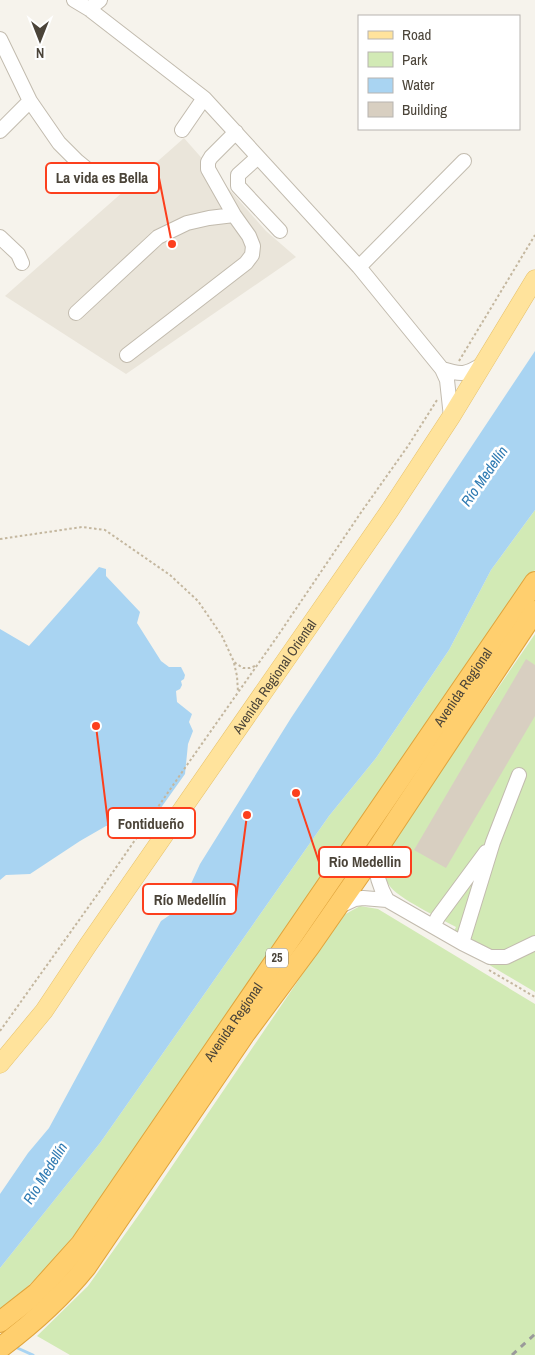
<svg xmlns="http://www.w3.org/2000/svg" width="535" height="1355" font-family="'Archivo Narrow',sans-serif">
	<rect width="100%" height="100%" fill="#f6f3ec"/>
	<!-- residential -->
	<path fill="#eae5da" d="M 184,138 L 266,231 L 296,257 L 126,374 L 5,296 Z"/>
	<!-- green -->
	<path fill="#d2eab5" d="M 535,510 L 535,570 L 99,1205 L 48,1267 L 0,1313 L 0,1268 L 100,1143 L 329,816 L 376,758 L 449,650 L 491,570 Z
		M 535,634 L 535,992 L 449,941 L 456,927 C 440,918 397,898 389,885 C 382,875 383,865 384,854 Z
		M 360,906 L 378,909 L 535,1004 L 535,1355 L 70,1355 L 37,1336 L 88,1286 L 143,1209 L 342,916 Z"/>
	<!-- water -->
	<path fill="#a9d4f2" d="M 535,351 L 535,510 L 491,570 L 449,650 L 376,758 L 329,816 L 100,1143 L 0,1268 L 0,1194 L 28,1153 L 49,1128 L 161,921 L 180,908 L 200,864 L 291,718 Z
		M 99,567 L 106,569 L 106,576 L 140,612 L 137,623 L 161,661 L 169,667 L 181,667 L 185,675 L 184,679 L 181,681 L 182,685 L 180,689 L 176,691 L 177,702 L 192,714 L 189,722 L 193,731 L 188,744 L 185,774 L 153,819 L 126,825 L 106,826 L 80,841 L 30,874 L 6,875 L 0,880 L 0,629 L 29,646 Z"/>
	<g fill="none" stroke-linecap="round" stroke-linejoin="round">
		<!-- stream -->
		<path stroke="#a9d4f2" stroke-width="3" d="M 13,1346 L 33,1355"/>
	</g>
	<!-- building -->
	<path fill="#d8cfc1" d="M 526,659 L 535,665 L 535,716 L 446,868 L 414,850 Z"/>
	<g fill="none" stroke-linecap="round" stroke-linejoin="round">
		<!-- minor casing -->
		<g stroke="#c2bbae" stroke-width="16">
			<path id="minor" d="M 74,0 L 89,9 L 204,98 L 359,267 L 442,369 L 447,380 L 451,417
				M 89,9 L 100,0
				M 0,39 L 30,101 L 0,131
				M 30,101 L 59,143 L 77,161 L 105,184
				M 182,130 L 204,98
				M 258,157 L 238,175 L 238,186 L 280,231
				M 0,237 L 18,254 L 22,263
				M 359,267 L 464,161
				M 76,313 L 158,237 L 187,223 L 209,218 L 234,215
				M 127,355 L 246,263 L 252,255 L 253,246 L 249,236 L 234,215 L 208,169 L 208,162 L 211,157 L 236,132
				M 442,369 C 461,375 466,375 483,364
				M 376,851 C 374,869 378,884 387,900
				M 338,907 L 355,899 L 363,898 L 387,900 L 462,943 L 490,957 L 506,957 L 535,943
				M 433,926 L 438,917 L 486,852
				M 462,943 L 493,842 L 519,775"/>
		</g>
		<!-- major casing -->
		<g stroke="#e6c16a" stroke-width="19">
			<g id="major">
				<path id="s1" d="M 0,1064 L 44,1011 L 88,945 L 390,510 L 451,417 L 535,279"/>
			</g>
		</g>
		<!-- highway casing -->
		<g stroke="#e0a43c" stroke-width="22">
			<g id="highway">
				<path id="s2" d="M 0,1322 L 37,1293 L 81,1244 L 535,582"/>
				<path d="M 0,1348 C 32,1324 61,1298 86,1267 L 244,1035 L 310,946 L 376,851 L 535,611"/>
			</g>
		</g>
		<!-- path -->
		<path stroke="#c4b79f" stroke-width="2" stroke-dasharray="2.5 2.5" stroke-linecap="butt" d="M 459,361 L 535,235
			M 0,539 L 82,527 L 105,530 L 170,575 L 198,601 L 222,636 L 234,662 L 243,668 L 250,668 L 255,666
			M 234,663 L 237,676 L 238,692
			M 489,970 L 535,997
			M 0,1031 L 97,895 L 187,765 L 277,637 L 362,511 L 408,446 L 437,400"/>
		<!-- minor -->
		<use href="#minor" stroke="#fff" stroke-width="14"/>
		<!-- major -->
		<use href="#major" stroke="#ffe39c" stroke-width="18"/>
		<!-- highway -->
		<use href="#highway" stroke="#ffcf6e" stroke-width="20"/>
		<!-- rail -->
		<path stroke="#9a9a9a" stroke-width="3" stroke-dasharray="6 6" stroke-linecap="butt" d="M 512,1355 L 535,1334"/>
	</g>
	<g text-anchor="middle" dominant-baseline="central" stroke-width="5" stroke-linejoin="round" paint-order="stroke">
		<!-- shield labels -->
		<rect fill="#fff" stroke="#817c74" stroke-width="1" x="266" y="948.5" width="22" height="19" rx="4"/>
		<g font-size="12" font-weight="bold" fill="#4b4439">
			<text x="277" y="958">25</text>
		</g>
		<!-- street labels -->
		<g font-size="14" fill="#4b4439" stroke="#fff">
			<text stroke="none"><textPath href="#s1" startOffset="475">Avenida Regional Oriental</textPath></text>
			<text stroke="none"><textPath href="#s2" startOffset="788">Avenida Regional</textPath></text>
			<text stroke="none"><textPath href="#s2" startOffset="382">Avenida Regional</textPath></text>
		</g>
		<!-- water labels -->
		<g font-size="15" font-style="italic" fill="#2e7ab2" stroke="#fff">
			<text transform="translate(484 476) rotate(-55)">Río Medellín</text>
			<text transform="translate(45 1173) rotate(-58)">Río Medellín</text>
		</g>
	</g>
	<!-- callouts -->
	<path fill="none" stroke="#fc3f1d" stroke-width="2" d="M172 244L159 178M96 726L108 823M296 793L319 862M247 815L236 899"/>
	<g fill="#fc3f1d" stroke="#fff" stroke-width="2">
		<circle cx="172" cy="244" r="5"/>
		<circle cx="96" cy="726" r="5"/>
		<circle cx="296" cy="793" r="5"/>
		<circle cx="247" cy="815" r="5"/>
	</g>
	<g fill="#fff" stroke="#fc3f1d" stroke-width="2">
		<rect x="46" y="163" width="113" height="30" rx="5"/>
		<rect x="108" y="808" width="87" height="30" rx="5"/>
		<rect x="319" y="847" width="92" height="30" rx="5"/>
		<rect x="143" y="884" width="93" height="30" rx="5"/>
	</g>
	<g font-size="15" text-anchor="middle" font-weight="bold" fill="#4b4439">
		<text x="102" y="183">La vida es Bella</text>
		<text x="151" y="829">Fontidueño</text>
		<text x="365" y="867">Rio Medellin</text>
		<text x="190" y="905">Río Medellín</text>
	</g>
	<!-- legend -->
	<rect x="358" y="15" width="162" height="115" fill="#ffffff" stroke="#b7b4b0"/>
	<rect x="368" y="31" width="25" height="8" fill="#ffe39c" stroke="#b7b4b0"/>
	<text x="402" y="40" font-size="15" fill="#4b4439">Road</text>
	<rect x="368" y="52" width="25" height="15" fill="#d2eab5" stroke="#b7b4b0"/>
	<text x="402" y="65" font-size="15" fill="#4b4439">Park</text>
	<rect x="368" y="78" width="25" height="15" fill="#a9d4f2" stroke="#b7b4b0"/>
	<text x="402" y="90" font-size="15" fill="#4b4439">Water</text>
	<rect x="368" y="102" width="25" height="15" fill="#d8cfc1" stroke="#b7b4b0"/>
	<text x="402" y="115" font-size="15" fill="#4b4439">Building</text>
	<!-- north arrow -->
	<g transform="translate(40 40) rotate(180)" stroke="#ffffff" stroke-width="4" paint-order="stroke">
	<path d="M0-4L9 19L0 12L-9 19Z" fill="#4b4439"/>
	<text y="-8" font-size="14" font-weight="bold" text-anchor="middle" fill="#4b4439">N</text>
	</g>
</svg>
